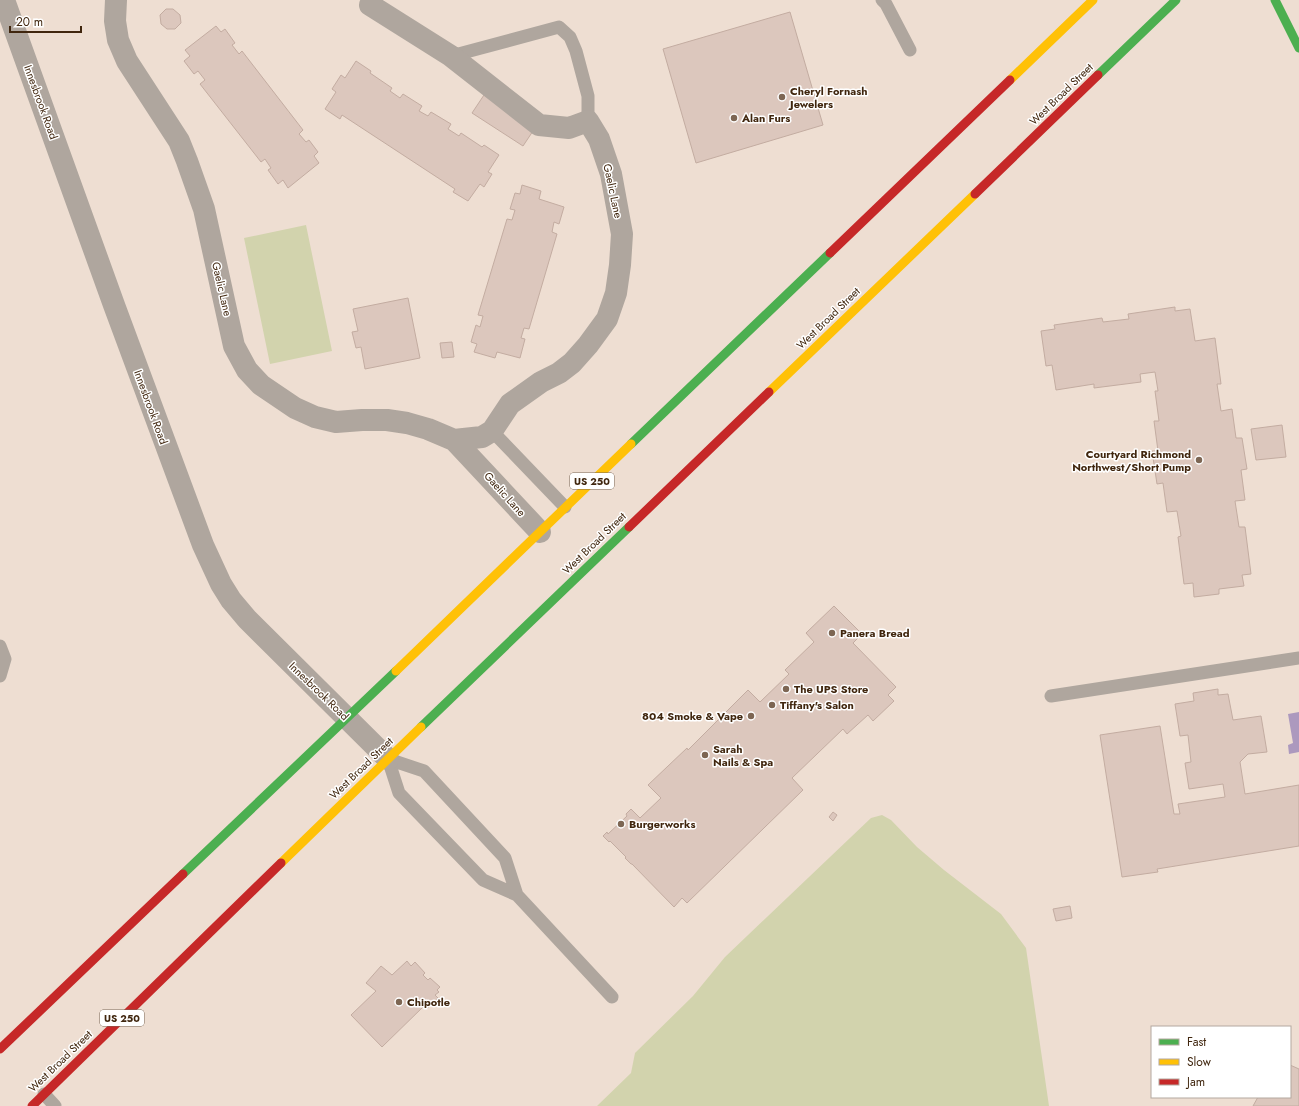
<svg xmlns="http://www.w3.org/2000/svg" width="1299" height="1106" font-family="Jost,sans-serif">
	<rect width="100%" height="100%" fill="#eeded2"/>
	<!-- green -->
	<path fill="#d2d3ad" d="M 306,225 L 332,351 L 270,364 L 244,238 Z
		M 882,815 L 891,820 L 917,847 L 944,870 L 1001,914 L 1026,948 L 1049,1106 L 597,1106 L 631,1073 L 635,1053 L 693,996 L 725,957 L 871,818 Z"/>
	<!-- water -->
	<path fill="#ac99be" d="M 1299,712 L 1299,752 L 1289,754 L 1288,745 L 1293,743 L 1288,714 Z"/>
	<!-- building -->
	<path fill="#dcc7bd" stroke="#c3aca1" d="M 166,9 L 173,9 L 180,15 L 181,23 L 175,29 L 167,29 L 161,24 L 160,15 Z
		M 790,12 L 823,125 L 696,163 L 663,49 Z
		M 216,26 L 221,32 L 225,29 L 235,43 L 232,45 L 239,54 L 242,51 L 303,130 L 299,134 L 306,142 L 309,140 L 318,152 L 314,156 L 319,163 L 288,188 L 283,180 L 278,184 L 268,170 L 271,168 L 265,159 L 261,162 L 200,84 L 205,80 L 198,71 L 194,74 L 184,61 L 190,56 L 185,50 Z
		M 356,61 L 371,71 L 370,73 L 392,88 L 390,91 L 400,98 L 403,94 L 422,106 L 419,111 L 428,116 L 431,112 L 451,124 L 448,129 L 459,136 L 461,133 L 482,147 L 484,145 L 499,155 L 488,172 L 492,174 L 484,187 L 480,184 L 468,201 L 453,192 L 455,189 L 342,115 L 340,119 L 325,109 L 336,92 L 332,89 L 341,75 L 345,78 Z
		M 484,95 L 535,128 L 523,146 L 472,113 Z
		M 522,185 L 541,191 L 539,199 L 564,207 L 559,224 L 554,222 L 552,232 L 557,234 L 529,329 L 524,328 L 521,338 L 525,339 L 520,358 L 497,352 L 495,358 L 474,352 L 477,344 L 471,342 L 476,325 L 480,327 L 483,316 L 478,315 L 507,219 L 512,220 L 515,210 L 510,209 L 515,193 L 520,194 Z
		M 408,298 L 420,358 L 365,369 L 361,347 L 356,348 L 352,332 L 358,331 L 353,309 Z
		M 1175,307 L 1175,311 L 1190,309 L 1195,341 L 1215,338 L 1221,384 L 1217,384 L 1221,411 L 1232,409 L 1236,438 L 1242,438 L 1247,469 L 1241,470 L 1245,500 L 1235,501 L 1239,527 L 1245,527 L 1251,574 L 1242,575 L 1244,586 L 1219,589 L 1219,594 L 1194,597 L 1193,583 L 1184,584 L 1178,537 L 1181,536 L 1177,511 L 1167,512 L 1163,483 L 1157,484 L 1152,451 L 1158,451 L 1154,421 L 1159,421 L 1155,391 L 1158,391 L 1155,372 L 1140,374 L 1141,382 L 1094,388 L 1094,384 L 1056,390 L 1052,365 L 1046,366 L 1041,331 L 1055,329 L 1054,325 L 1102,318 L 1103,322 L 1129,319 L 1128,314 Z
		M 452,342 L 454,357 L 442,358 L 440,343 Z
		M 1282,425 L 1286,457 L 1256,460 L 1251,429 Z
		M 834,606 L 862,634 L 853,643 L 896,687 L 888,695 L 894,701 L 873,721 L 868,715 L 847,734 L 843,729 L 792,778 L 803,790 L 687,903 L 682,898 L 674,907 L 632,864 L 631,864 L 625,858 L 626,857 L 610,841 L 609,842 L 603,836 L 607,832 L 608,834 L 627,816 L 626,814 L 631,809 L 640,818 L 661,798 L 648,785 L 687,748 L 688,750 L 748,690 L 760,702 L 789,674 L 785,670 L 814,642 L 806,633 Z
		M 1218,689 L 1218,695 L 1228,694 L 1233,720 L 1261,716 L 1267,752 L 1248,754 L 1240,762 L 1245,794 L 1299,785 L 1299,846 L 1157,869 L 1158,872 L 1122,877 L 1100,735 L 1160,726 L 1174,814 L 1180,814 L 1178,804 L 1225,797 L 1223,784 L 1189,789 L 1185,763 L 1191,762 L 1188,735 L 1180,736 L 1175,704 L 1194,701 L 1193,693 Z
		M 833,812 L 837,815 L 833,821 L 829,817 Z
		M 1070,906 L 1072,918 L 1056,921 L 1053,909 Z
		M 407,961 L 411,966 L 415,962 L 425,973 L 423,975 L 428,980 L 430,978 L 440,987 L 437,990 L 439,992 L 435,995 L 438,998 L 427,1009 L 424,1006 L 382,1047 L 351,1015 L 376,991 L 366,983 L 381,966 L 392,975 Z
		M 1290,1065 L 1299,1069 L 1299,1106 L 1253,1106 L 1258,1097 L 1290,1097 Z"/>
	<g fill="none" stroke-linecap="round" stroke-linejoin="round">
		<!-- lane -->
		<path stroke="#afa69e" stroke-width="13" d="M 882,0 L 886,4 L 910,50
			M 451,56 L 559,27 L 570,37 L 576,51 L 588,96 L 588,121
			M 492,431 L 565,507
			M 0,646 L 5,659 L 0,676
			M 1051,696 L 1299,658
			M 388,759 L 399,793 L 483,880 L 517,895 L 612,997
			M 388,759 L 424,771 L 505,858 L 517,895
			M 44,1094 L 55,1106"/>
		<!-- street -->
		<path stroke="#afa69e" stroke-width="22" d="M 4,0 L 114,305 L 203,545 L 221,584 L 231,600 L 247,619 L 388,759
			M 116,0 L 115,21 L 118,40 L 127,61 L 179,141 L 187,161 L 204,209 L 234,346 L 247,370 L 261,385 L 295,408 L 315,417 L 336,422 L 362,420 L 387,420 L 407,423 L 428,429 L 454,440 L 482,437 L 492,431 L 510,404 L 541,382 L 559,373 L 572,363 L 588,345 L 607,319 L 616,293 L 620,265 L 622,234 L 611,174 L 599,139 L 588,121 L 569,128 L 539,125 L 451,56 L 370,5
			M 454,440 L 540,532"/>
		<!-- fast -->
		<path stroke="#4caf50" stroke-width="9" d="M 1275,0 L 1299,48
			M 1098,75 L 1176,0
			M 631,444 L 830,253
			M 421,727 L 629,527
			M 183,874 L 396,671"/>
		<!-- slow -->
		<path stroke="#ffc107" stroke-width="9" d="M 1010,80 L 1093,0
			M 769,392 L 975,194
			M 396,671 L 631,444
			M 281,863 L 421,727"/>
		<!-- jam -->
		<path stroke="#c62828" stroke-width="9" d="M 975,194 L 1098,75
			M 830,253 L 1010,80
			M 629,527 L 769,392
			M 0,1049 L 183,874
			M 32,1106 L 281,863"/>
	</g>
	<!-- markers -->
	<g fill="#7d6653" stroke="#fff" stroke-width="1.5">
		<circle cx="782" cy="97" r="4"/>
		<circle cx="734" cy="118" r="4"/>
		<circle cx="1199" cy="460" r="4"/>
		<circle cx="832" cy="633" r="4"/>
		<circle cx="786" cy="689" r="4"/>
		<circle cx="772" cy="705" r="4"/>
		<circle cx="751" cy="716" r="4"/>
		<circle cx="705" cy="755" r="4"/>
		<circle cx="621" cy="824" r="4"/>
		<circle cx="399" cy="1002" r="4"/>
	</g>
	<g text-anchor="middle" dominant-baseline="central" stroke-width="3" stroke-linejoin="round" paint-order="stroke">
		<!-- shield labels -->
		<g fill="#fff" stroke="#796756" stroke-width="1">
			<rect x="570" y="473" width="44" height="16" rx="3"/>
			<rect x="100" y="1010" width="44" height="16" rx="3"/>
		</g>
		<g font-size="10" font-weight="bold" fill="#40260e">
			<text x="592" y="481">US 250</text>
			<text x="122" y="1018">US 250</text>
		</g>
		<!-- poi labels -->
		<g font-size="11" font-weight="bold" fill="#40260e" stroke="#fff" text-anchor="start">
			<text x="790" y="91">Cheryl Fornash<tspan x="790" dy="13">Jewelers</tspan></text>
			<text x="742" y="118">Alan Furs</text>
			<text x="1191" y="454" text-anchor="end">Courtyard Richmond<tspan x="1191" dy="13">Northwest/Short Pump</tspan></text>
			<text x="840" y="633">Panera Bread</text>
			<text x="794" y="689">The UPS Store</text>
			<text x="780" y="705">Tiffany's Salon</text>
			<text x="743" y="716" text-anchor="end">804 Smoke &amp; Vape</text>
			<text x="713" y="749">Sarah<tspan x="713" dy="13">Nails &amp; Spa</tspan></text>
			<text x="629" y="824">Burgerworks</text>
			<text x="407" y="1002">Chipotle</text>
		</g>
		<!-- street labels -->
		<g font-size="11" fill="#40260e" stroke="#fff">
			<text transform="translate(1061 94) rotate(-44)">West Broad Street</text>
			<text transform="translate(41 102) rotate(70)">Innesbrook Road</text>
			<text transform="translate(613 191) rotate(78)">Gaelic Lane</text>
			<text transform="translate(222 289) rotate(77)">Gaelic Lane</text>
			<text transform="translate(828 318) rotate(-44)">West Broad Street</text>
			<text transform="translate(151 407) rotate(70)">Innesbrook Road</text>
			<text transform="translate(505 494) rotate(48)">Gaelic Lane</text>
			<text transform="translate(594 543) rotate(-44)">West Broad Street</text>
			<text transform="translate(319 691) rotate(44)">Innesbrook Road</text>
			<text transform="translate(361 768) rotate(-44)">West Broad Street</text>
			<text transform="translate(60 1061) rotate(-44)">West Broad Street</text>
		</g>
	</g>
	<!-- legend -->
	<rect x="1151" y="1026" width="140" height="72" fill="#ffffff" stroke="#b3a89f"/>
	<rect x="1159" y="1039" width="20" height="6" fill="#4caf50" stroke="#b3a89f"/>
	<text x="1187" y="1046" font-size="12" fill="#40260e">Fast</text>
	<rect x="1159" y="1059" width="20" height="6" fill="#ffc107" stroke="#b3a89f"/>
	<text x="1187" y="1066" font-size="12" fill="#40260e">Slow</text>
	<rect x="1159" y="1079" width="20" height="6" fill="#c62828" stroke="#b3a89f"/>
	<text x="1187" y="1086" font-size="12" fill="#40260e">Jam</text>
	<!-- scale -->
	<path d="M10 26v6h71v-6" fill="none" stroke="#40260e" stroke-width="2"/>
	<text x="16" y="26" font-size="12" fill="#40260e" stroke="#ffffff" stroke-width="3" paint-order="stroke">20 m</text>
</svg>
